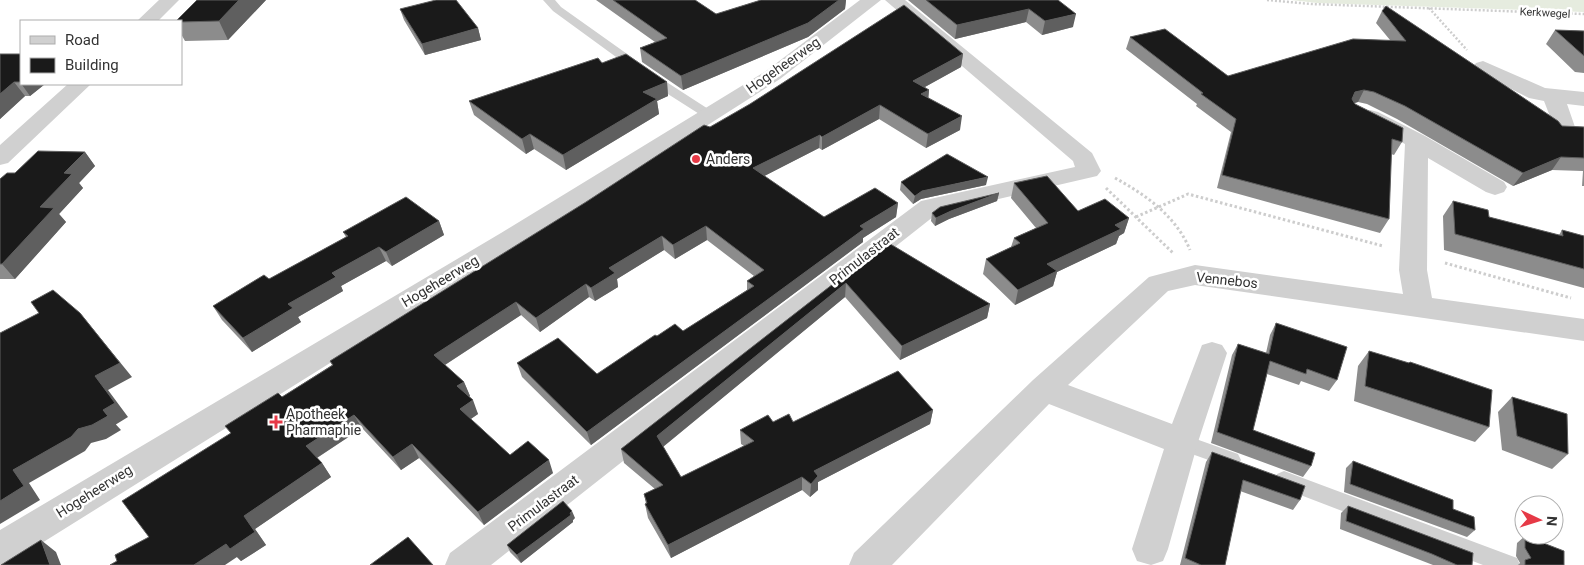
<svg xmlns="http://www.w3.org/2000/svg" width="1584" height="565" font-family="Roboto,sans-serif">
	<rect width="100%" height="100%" fill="#fff"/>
	<!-- green -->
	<path fill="#e6ecdf" d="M 1291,0 L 1584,0 L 1584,12 L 1317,3 Z"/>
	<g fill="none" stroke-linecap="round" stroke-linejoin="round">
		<!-- path-far1 -->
		<path stroke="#cdcdcd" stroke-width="2.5" stroke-dasharray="2 2" stroke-linecap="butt" d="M 1267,0 L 1311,4 L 1584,14
			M 1429,8 L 1467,50"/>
		<!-- path -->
		<path stroke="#cdcdcd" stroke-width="3" stroke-dasharray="2.5 2.5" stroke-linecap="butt" d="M 1115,178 C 1146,195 1176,216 1190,250
			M 1106,188 L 1173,253
			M 1136,217 L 1188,194 L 1383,246
			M 1445,263 L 1571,298"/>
		<!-- service -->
		<path fill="#d0d0d0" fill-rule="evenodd" d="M 543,0 L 555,0 L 561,7 L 668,83 L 716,114 L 714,117 L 704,117 L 660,89 L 553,11 Z
			M 1182,434 L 1238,454 L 1241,460 L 1238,466 L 1231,468 L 1175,448 L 1172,442 L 1175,436 Z
			M 1284,471 L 1517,558 L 1520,565 L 1483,565 L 1277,486 L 1274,480 L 1277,474 Z"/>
		<!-- minor -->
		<path fill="#d0d0d0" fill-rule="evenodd" d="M 159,0 L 179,0 L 158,21 L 137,21 Z
			M 860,0 L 881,0 L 780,79 L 519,245 L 13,561 L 0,565 L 0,530 L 501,233 L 766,71 Z
			M 885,0 L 905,0 L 1092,153 L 1101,171 L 1097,176 L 938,213 L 491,565 L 445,565 L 450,553 L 921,201 L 1075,167 L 1073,161 Z
			M 1483,61 L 1545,88 L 1584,92 L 1584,106 L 1567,104 L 1575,127 L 1572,132 L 1564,134 L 1556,132 L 1544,101 L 1529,98 L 1476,71 L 1473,67 L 1476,63 Z
			M 68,84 L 91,84 L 8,163 L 0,165 L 0,145 Z
			M 1370,110 L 1378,112 L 1425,136 L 1504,182 L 1507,187 L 1504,192 L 1495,195 L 1486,192 L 1428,158 L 1427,270 L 1432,298 L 1584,319 L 1584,341 L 1195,285 L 1168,291 L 1068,385 L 1172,424 L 1202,345 L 1212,342 L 1222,345 L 1227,353 L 1198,442 L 1168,549 L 1163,561 L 1151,565 L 1137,561 L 1132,549 L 1164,449 L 1049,404 L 892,565 L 849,565 L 854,553 L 1033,380 L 1149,277 L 1195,265 L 1403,294 L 1399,270 L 1405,144 L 1362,122 L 1359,117 L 1362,112 Z"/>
	</g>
	<!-- wall -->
	<path fill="#8c8c8c" d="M 197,0 L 266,0 L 228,40 L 185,41 L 181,34 L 181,21 Z
		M 596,0 L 695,0 L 716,14 L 761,0 L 846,0 L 845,9 L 808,37 L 683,90 L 642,62 L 640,48 L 655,42 Z
		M 908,0 L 1058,0 L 1073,27 L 1042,35 L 1026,22 L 955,39 Z
		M 400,9 L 478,28 L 481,40 L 425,55 L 404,20 Z
		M 1382,11 L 1562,126 L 1584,127 L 1584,186 L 1582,186 L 1583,171 L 1552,170 L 1513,186 L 1397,119 L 1367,104 L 1358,102 L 1354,103 L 1402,142 L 1394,155 L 1391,154 L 1389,219 L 1380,233 L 1217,188 L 1231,132 L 1196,106 L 1197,104 L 1126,49 L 1130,37 L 1228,76 L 1390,40 L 1376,23 Z
		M 1555,30 L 1584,31 L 1584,73 L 1575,72 L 1546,44 Z
		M 0,54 L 21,84 L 45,84 L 30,96 L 25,96 L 0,119 Z
		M 963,54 L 961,67 L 925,87 L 929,90 L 928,98 L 960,130 L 926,148 L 879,119 L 822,150 L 819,148 L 764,176 L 824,217 L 898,203 L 896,217 L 863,238 L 863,242 L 591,445 L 522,377 L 517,363 L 597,374 L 657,336 L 683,331 L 747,290 L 747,281 L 754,276 L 707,240 L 675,259 L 664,250 L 617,279 L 618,287 L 595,301 L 589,297 L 540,332 L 521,315 L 445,365 L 464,382 L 470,396 L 469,397 L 478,414 L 471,419 L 510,455 L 553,473 L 484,525 L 419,458 L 401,470 L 362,428 L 317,458 L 322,463 L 331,477 L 255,529 L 266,545 L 241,561 L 237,557 L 117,561 L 149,537 L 231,433 L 282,397 L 332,365 L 330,361 L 710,127 Z
		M 602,63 L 667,82 L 668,96 L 657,101 L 659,114 L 566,170 L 534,149 L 526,154 L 474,115 L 469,101 Z
		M 85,152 L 95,166 L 79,183 L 83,188 L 59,214 L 66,222 L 15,279 L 0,279 L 0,179 L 15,173 Z
		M 901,182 L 986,185 L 921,199 L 913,204 L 900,190 Z
		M 1014,183 L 1078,211 L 1129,218 L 1124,233 L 1119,236 L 1116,244 L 1057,272 L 1053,286 L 1015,305 L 983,274 L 986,259 L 1011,247 L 1014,238 L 1036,228 L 1011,198 Z
		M 999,193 L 997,201 L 949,219 L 935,226 L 931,221 L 932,213 Z
		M 1453,201 L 1489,217 L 1559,235 L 1562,230 L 1584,236 L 1584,288 L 1444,250 L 1443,216 Z
		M 439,221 L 444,235 L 392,266 L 386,261 L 341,286 L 343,291 L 298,317 L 301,322 L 252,352 L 222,320 L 213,306 L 269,279 L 346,237 L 343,232 Z
		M 887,242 L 990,304 L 987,318 L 900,360 L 845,297 L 663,447 L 681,477 L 744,446 L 741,444 L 740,430 L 773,422 L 793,422 L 933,410 L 930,424 L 818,482 L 818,490 L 810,497 L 802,490 L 671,558 L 648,518 L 645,504 L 646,504 L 644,494 L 655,489 L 624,463 L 621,449 Z
		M 1276,323 L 1337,380 L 1329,391 L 1301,381 L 1299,385 L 1267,374 L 1253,430 L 1311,466 L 1303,477 L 1211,443 L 1232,355 L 1238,344 L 1266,353 L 1270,335 Z
		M 1369,351 L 1408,363 L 1410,362 L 1489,427 L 1475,442 L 1354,401 L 1358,366 Z
		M 1512,397 L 1568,454 L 1552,469 L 1502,450 L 1498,412 Z
		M 1212,452 L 1300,500 L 1293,510 L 1240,491 L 1225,565 L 1180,565 L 1206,462 Z
		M 1353,461 L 1453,509 L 1475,530 L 1467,537 L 1344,492 L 1346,468 Z
		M 1348,506 L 1472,565 L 1433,565 L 1340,529 L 1341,513 Z
		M 575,518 L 573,520 L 573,522 L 521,563 L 510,552 L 507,545 Z
		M 1525,536 L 1564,565 L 1518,565 L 1520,563 L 1516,556 L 1517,543 Z"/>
	<!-- shaded-wall -->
	<path fill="#5f5f5f" d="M 239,0 L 266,0 L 228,40 L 219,21 Z
		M 839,0 L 846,0 L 845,9 L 808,37 L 683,90 L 681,76 Z
		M 1029,9 L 1026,22 L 955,39 L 957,25 Z
		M 1076,14 L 1073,27 L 1042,35 L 1045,21 Z
		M 478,28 L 481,40 L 425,55 L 422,44 Z
		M 963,54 L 961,67 L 912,94 L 913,81 Z
		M 21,81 L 21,84 L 45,84 L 30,96 L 20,82 Z
		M 14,82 L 25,96 L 0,119 L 0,94 Z
		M 667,82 L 668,96 L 657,101 L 659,114 L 566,170 L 563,155 L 643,92 Z
		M 929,90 L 928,103 L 921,94 Z
		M 1364,90 L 1358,102 L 1348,105 L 1355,92 Z
		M 880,105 L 879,119 L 822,150 L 822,137 Z
		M 962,116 L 960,130 L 926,148 L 928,134 Z
		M 530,134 L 534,149 L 526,154 L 522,139 Z
		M 820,135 L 819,148 L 753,182 L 753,168 Z
		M 85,152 L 95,166 L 79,183 L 83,188 L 59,214 L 66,222 L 15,279 L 2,264 L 64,173 Z
		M 1561,157 L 1552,170 L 1513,186 L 1523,173 Z
		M 988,177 L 986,185 L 921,199 L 913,204 L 915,196 L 922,191 Z
		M 999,193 L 997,201 L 949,219 L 935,226 L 936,218 L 951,211 Z
		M 898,203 L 896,217 L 863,238 L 863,242 L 591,445 L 587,432 L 860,226 Z
		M 1129,218 L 1124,233 L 1119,236 L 1116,244 L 1057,272 L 1053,286 L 1015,305 L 1018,290 L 1047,264 L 1115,225 Z
		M 439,221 L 444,235 L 392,266 L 386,252 Z
		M 706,226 L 707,240 L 675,259 L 673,245 Z
		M 662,236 L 664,250 L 617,279 L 618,287 L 595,301 L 591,288 L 609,268 Z
		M 379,247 L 386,261 L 341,286 L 343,291 L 298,317 L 301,322 L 252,352 L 243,338 L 288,304 L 332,273 Z
		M 846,283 L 845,297 L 659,450 L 657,436 Z
		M 586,284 L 589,297 L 540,332 L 536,318 Z
		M 516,302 L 521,315 L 440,368 L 434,355 Z
		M 990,304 L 987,318 L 900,360 L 902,346 Z
		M 80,313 L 132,377 L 108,390 L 128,417 L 115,425 L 103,410 L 95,376 Z
		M 464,382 L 470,396 L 463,400 L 457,386 Z
		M 473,400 L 478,414 L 466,422 L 460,409 Z
		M 933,410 L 930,424 L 818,482 L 818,490 L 810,497 L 811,484 L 814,471 Z
		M 354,415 L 362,428 L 315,459 L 306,446 Z
		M 108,416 L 121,430 L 106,439 L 91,443 L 85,451 L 29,483 L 40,500 L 0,524 L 0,501 L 13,470 L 78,429 Z
		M 412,444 L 419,458 L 401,470 L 393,457 Z
		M 549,460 L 553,473 L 484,525 L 478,512 Z
		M 322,463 L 331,477 L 255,529 L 266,545 L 241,561 L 237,557 L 225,565 L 194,565 L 244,516 Z
		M 802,477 L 802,490 L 671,558 L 668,545 Z
		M 572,511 L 575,518 L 573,520 L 573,522 L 521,563 L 517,555 Z
		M 41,540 L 56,552 L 61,565 L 50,565 Z"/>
	<!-- building -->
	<path fill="#1a1a1a" stroke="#5f5f5f" d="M 197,0 L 239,0 L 219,21 L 181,22 L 181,21 L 176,21 Z
		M 436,0 L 456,0 L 478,28 L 422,44 L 400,9 Z
		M 613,0 L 695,0 L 716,14 L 761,0 L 839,0 L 808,23 L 681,76 L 640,48 L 667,38 Z
		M 926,0 L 1058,0 L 1076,14 L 1045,21 L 1029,9 L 957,25 Z
		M 904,5 L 963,54 L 913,81 L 929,90 L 921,94 L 962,116 L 928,134 L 880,105 L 822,137 L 820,135 L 753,168 L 824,217 L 875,188 L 898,203 L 860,226 L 864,229 L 587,432 L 517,363 L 558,338 L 597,374 L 655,335 L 657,336 L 675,324 L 683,331 L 754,286 L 747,281 L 764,270 L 706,226 L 673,245 L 662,236 L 609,268 L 615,273 L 591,288 L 586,284 L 536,318 L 516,302 L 434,355 L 464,382 L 457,386 L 473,400 L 460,409 L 510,455 L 528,441 L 549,460 L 478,512 L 412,444 L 393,457 L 354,415 L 306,446 L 322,463 L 244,516 L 255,532 L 230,549 L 226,544 L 194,565 L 110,565 L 117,561 L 115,555 L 149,537 L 122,501 L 231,433 L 225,426 L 278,393 L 282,397 L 333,365 L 330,361 L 586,202 L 704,125 L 710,127 L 750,104 Z
		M 1386,6 L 1558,121 L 1562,126 L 1584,127 L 1584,158 L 1561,157 L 1523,173 L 1405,106 L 1374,92 L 1364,90 L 1355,92 L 1352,99 L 1355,104 L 1403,128 L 1402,142 L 1392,139 L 1389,219 L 1222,175 L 1236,119 L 1201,94 L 1203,93 L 1130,37 L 1165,29 L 1228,76 L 1353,39 L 1406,41 L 1382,11 Z
		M 1555,30 L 1584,31 L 1584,56 Z
		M 0,54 L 21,54 L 21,81 L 20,82 L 14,82 L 0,94 Z
		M 626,54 L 667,82 L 643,92 L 657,99 L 563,155 L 530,134 L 522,139 L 469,101 L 598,58 L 602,63 Z
		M 38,151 L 85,152 L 64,173 L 72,174 L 40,207 L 54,208 L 2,264 L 0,264 L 0,179 L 7,173 L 15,173 Z
		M 947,154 L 988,177 L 922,191 L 915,196 L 901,182 Z
		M 1047,176 L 1078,211 L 1105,199 L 1129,218 L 1115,225 L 1121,229 L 1047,264 L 1057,271 L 1018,290 L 986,259 L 1020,243 L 1014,238 L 1048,223 L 1014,183 Z
		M 999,193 L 951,211 L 936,218 L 932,213 L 940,207 Z
		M 406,197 L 439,221 L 386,252 L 379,247 L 332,273 L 336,277 L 288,304 L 293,308 L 243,338 L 213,306 L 264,275 L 269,279 L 348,236 L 343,232 Z
		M 1453,201 L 1488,210 L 1489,217 L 1563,236 L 1562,230 L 1584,236 L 1584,269 L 1455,234 Z
		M 887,242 L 990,304 L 902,346 L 846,283 L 657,436 L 681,477 L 754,441 L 740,430 L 768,415 L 773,422 L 789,414 L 793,422 L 898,371 L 933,410 L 814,471 L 818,476 L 811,484 L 802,477 L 668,545 L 645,504 L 647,503 L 644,494 L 663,485 L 621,449 Z
		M 53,290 L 80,313 L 120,363 L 95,376 L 115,403 L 103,410 L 108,416 L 92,425 L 78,429 L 71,437 L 13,470 L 24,486 L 0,501 L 0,333 L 39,313 L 31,302 Z
		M 1276,323 L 1347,347 L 1337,380 L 1307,369 L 1306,374 L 1270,361 L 1253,430 L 1315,453 L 1311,466 L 1217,432 L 1238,344 L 1269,354 Z
		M 1369,351 L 1409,363 L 1410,362 L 1492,390 L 1489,427 L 1365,386 Z
		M 1512,397 L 1567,414 L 1568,454 L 1517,436 Z
		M 1212,452 L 1305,486 L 1300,500 L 1243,480 L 1225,565 L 1201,565 L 1185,558 Z
		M 1353,461 L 1453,500 L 1453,509 L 1474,517 L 1475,530 L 1350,484 Z
		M 563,501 L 572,511 L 570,513 L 571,515 L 517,555 L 507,545 Z
		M 1348,506 L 1473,553 L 1472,565 L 1457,565 L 1432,554 L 1346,521 Z
		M 1525,536 L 1564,551 L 1564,565 L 1525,565 L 1525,560 L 1531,558 L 1525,548 Z
		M 408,537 L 433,565 L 370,565 Z
		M 41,540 L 50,565 L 1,565 Z"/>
	<!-- markers -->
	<g fill="#e63946" stroke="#fff" stroke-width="2">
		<circle cx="696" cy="159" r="5"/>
		<path d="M273.5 414.5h5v5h5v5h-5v5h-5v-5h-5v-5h5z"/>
	</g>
	<g text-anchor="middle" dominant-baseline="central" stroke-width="5" stroke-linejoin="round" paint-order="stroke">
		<!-- far-street labels -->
		<g font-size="11" fill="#333" stroke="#fff">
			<text transform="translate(1545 13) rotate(3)">Kerkwegel</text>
		</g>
		<!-- street labels -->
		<g font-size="14" fill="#333" stroke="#fff">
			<text transform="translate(783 65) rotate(-35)">Hogeheerweg</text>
			<text transform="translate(864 256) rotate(-38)">Primulastraat</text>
			<text transform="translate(1227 280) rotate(6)">Vennebos</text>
			<text transform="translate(440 281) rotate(-31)">Hogeheerweg</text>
			<text transform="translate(94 491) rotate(-32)">Hogeheerweg</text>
			<text transform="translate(543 503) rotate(-37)">Primulastraat</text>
		</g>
		<!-- poi labels -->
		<g font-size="14" fill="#333" stroke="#fff" text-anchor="start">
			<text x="706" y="159">Anders</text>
			<text x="286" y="414">Apotheek<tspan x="286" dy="16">Pharmaphie</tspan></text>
		</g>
	</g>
	<!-- legend -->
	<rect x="20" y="20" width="162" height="65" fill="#ffffff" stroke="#adadad"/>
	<rect x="30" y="36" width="25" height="8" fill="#d0d0d0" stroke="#adadad"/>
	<text x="65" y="45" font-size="15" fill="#333333">Road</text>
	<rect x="30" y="58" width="25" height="15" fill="#1a1a1a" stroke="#adadad"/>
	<text x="65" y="70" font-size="15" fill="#333333">Building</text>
	<!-- north arrow -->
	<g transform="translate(1539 520) rotate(94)"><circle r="24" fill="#ffffff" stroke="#adadad"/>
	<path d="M0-4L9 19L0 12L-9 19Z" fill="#e63946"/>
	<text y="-8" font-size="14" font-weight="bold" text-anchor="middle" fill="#333333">N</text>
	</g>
</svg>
